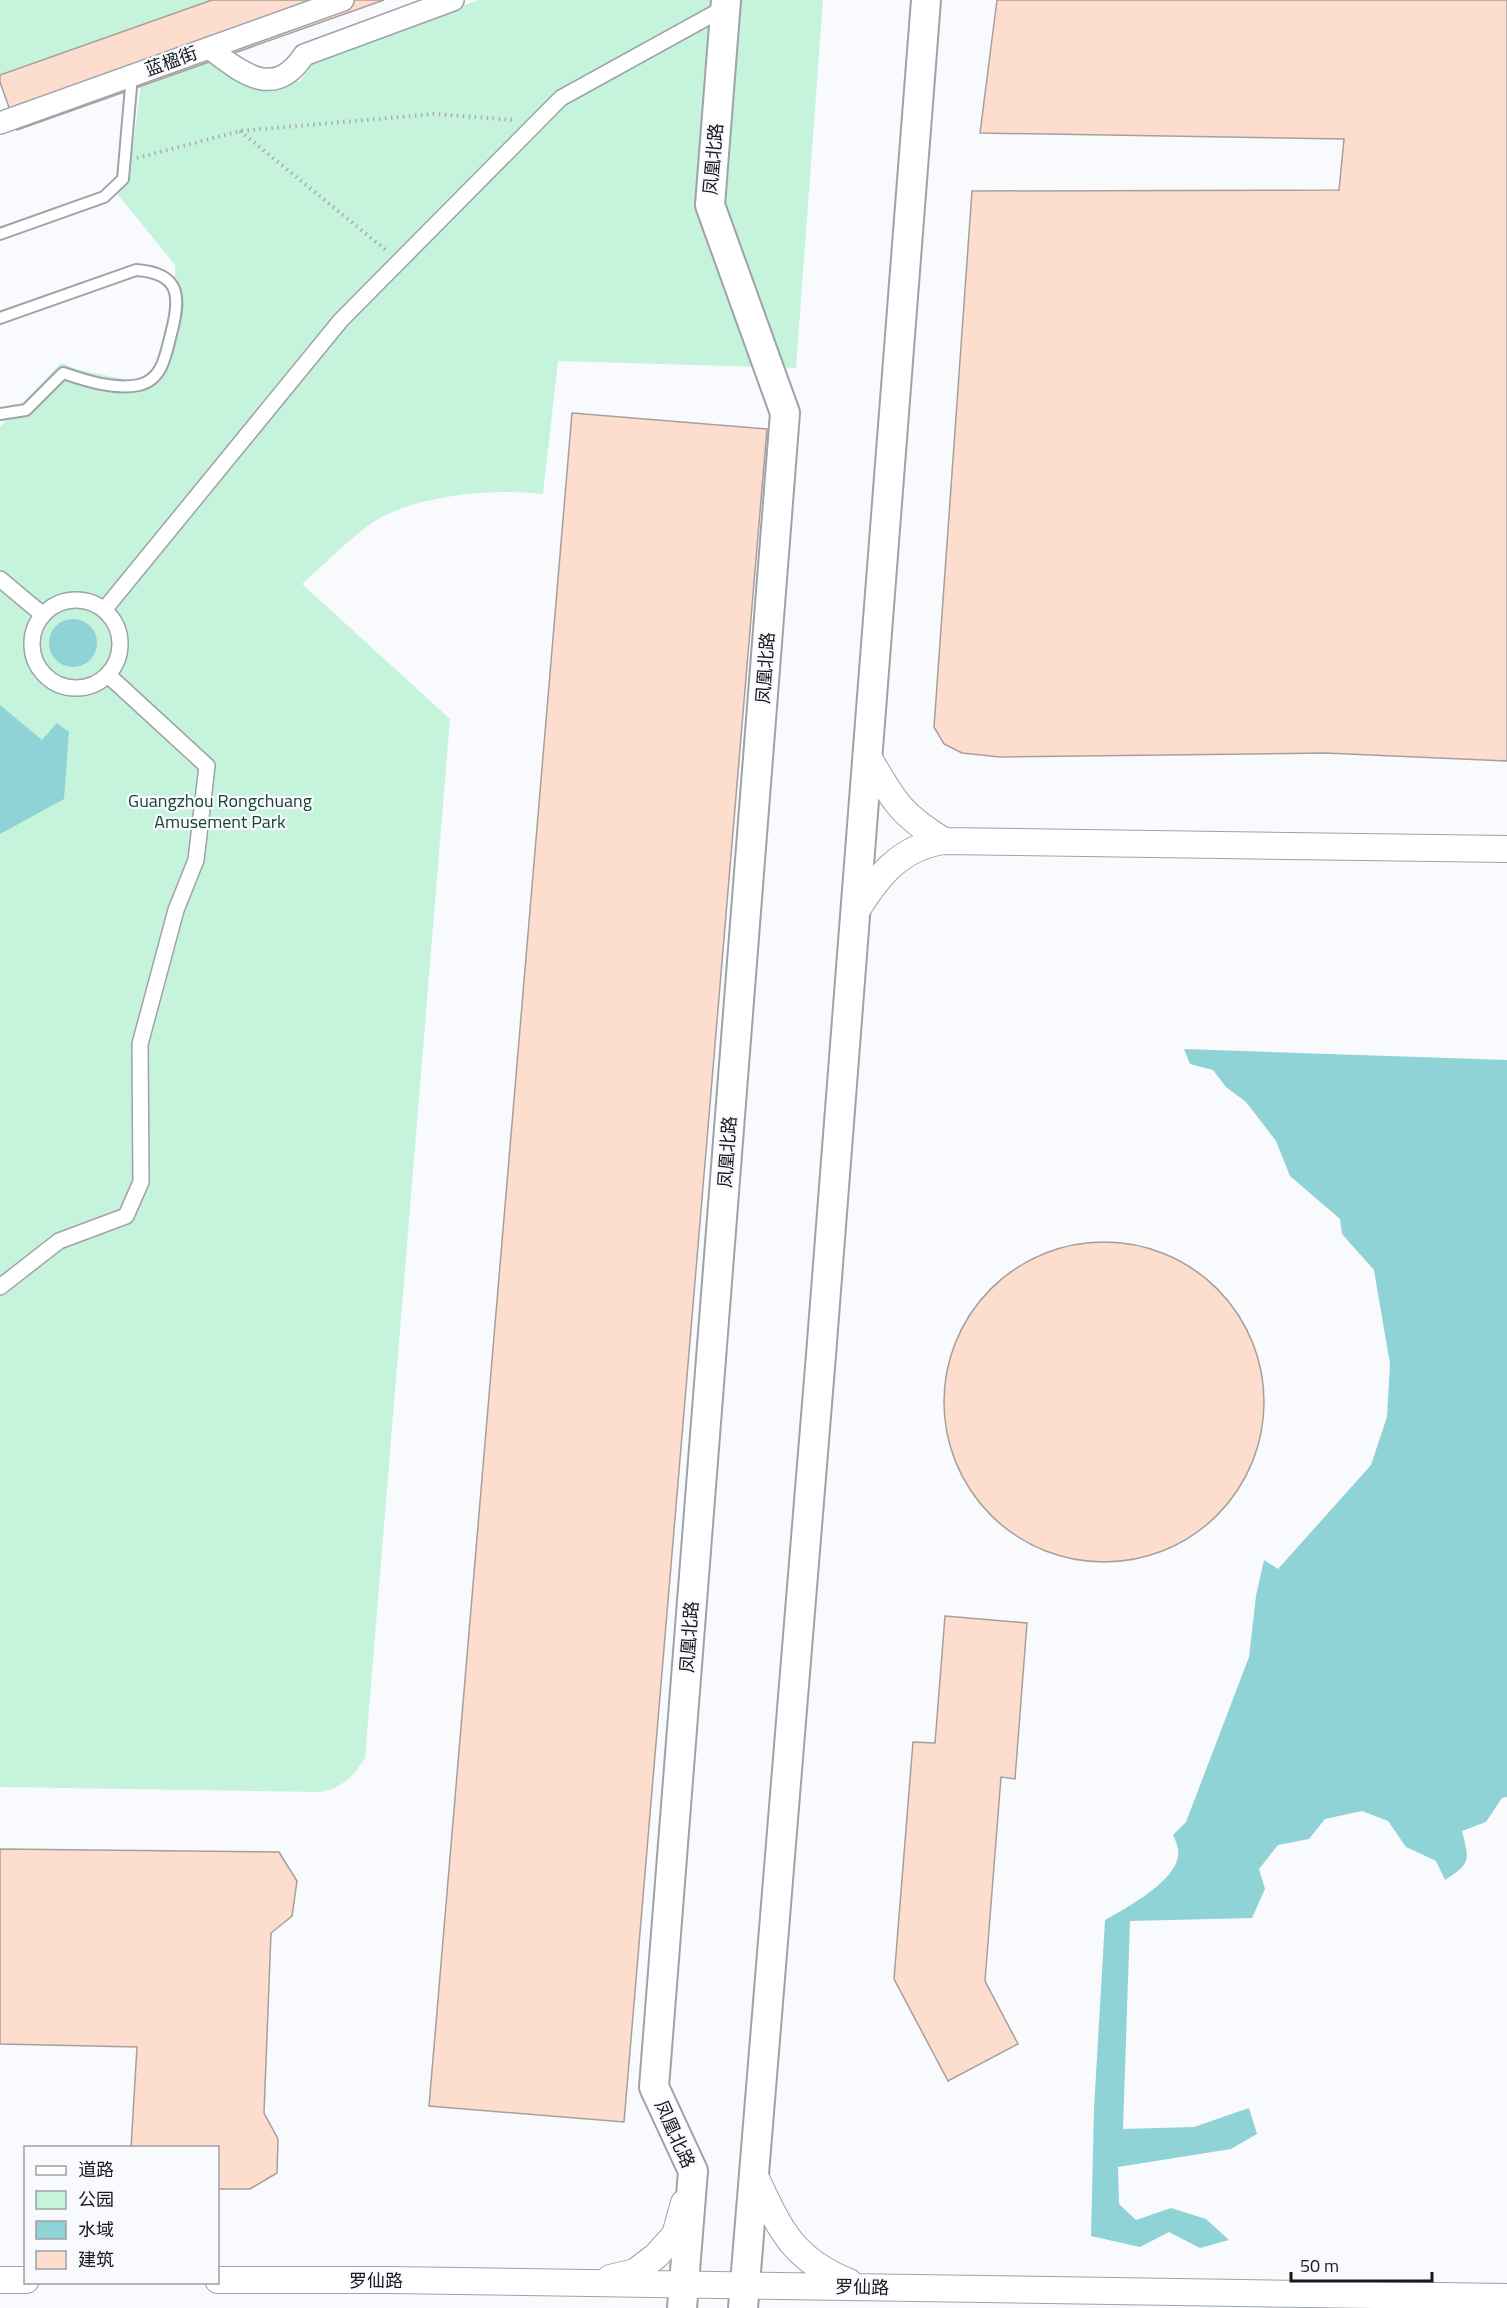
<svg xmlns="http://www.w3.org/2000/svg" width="1507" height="2308" font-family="'Titillium Web','Noto Sans SC',sans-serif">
	<rect width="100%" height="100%" fill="#f8fafd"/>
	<!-- green -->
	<path fill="#c6f3dc" d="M 0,0 L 237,0 L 0,86 Z
		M 479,0 L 823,0 L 796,368 L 558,361 L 543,494 C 495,488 413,495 372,523 C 347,540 325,564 302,584 L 450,719 L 365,1758 C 354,1776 342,1788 321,1792 L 0,1787 L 0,427 L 61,363 L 79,370 L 138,382 L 158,363 L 175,291 L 175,265 L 111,186 L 131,161 L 142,76 L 202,56 L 259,84 L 300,81 L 316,58 Z"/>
	<!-- water -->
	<path fill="#90d3d6" d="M49 643a24 24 0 1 1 48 0a24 24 0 1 1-48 0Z
		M 0,705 L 42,740 L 57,723 L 69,732 L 64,799 L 0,834 Z
		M 1184,1049 L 1507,1060 L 1507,1797 L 1502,1798 L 1486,1822 L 1462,1831 C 1469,1860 1472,1863 1445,1880 L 1436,1861 L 1406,1847 L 1388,1821 L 1362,1811 L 1325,1819 L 1309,1839 L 1278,1845 L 1259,1869 L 1265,1889 L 1252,1918 L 1130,1921 L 1123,2129 L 1194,2127 L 1249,2108 L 1257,2134 L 1231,2149 L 1118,2167 L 1119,2204 L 1136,2220 L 1171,2208 L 1206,2219 L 1229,2240 L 1200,2248 L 1169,2232 L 1140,2247 L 1091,2236 L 1094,2109 L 1105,1920 C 1126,1908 1183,1878 1178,1849 C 1177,1844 1175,1839 1173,1835 L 1186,1822 L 1249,1657 L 1256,1596 L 1264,1560 L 1278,1569 L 1371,1465 L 1387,1417 L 1390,1364 L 1374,1270 L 1342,1234 L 1340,1219 L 1290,1176 L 1276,1141 L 1246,1102 L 1226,1087 L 1213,1070 L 1190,1064 Z"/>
	<!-- building -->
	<path fill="#fdddce" stroke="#a89f9b" stroke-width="1.5" d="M 212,0 L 384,0 L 17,130 L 0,82 L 0,75 Z
		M 997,0 L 1507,0 L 1507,761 L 1325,753 L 1000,757 L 962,753 L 944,744 L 934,727 L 972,191 L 1339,190 L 1344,139 L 980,133 Z
		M 572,413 L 767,429 L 624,2122 L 429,2106 Z
		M944 1402a160 160 0 1 1 320 0a160 160 0 1 1-320 0Z
		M 945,1616 L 1027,1623 L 1015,1779 L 1001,1777 L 985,1981 L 1018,2044 L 948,2081 L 894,1979 L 913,1742 L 935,1743 Z
		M 0,1849 L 279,1852 L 297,1881 L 292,1916 L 271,1933 L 264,2113 L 278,2139 L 277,2173 L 250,2189 L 218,2189 L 218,2148 L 131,2148 L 137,2047 L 0,2044 Z"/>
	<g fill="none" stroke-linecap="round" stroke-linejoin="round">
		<!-- service casing -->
		<g stroke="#9ea2aa" stroke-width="14">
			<path id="service" d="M 0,234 L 104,197 L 123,179 L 132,75
				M 0,318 L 136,270 C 181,273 181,297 171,334 C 166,353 163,380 139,385 C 114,390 87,381 63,373 L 26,410 L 0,414"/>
		</g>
		<!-- pedestrian casing -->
		<g stroke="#9ea2aa" stroke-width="18">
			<path id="pedestrian" d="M 0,579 L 43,615
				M32 644a44 44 0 1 1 88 0a44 44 0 1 1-88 0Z
				M 104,610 L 341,320 L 561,98 L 726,7
				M 0,1287 L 59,1241 L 126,1216 L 141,1182 L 140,1044 L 176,910 L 196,860 L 207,766 L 108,675"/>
		</g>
		<!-- minor casing -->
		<g stroke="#9ea2aa" stroke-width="24">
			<path id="minor" d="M 209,48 C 241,72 274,101 304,55 L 453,0
				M 0,123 L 343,0"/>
		</g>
		<!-- tertiary casing -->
		<g stroke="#9ea2aa" stroke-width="28">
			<path id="tertiary" d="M 944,841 L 1507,849
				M 855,913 C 877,877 900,847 944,841 C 898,813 893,799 867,755
				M 754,2174 C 779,2227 791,2259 849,2282
				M 610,2278 L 635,2272 L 656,2256 L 675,2235 L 684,2203
				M 0,2280 L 26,2280
				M 218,2280 L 389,2280 L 1507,2297"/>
		</g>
		<!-- secondary casing -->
		<g stroke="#9ea2aa" stroke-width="32">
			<path id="secondary" d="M 682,2308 L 693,2171 L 654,2087 L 785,413 L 710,205 L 726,0
				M 743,2308 L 821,1355 L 926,0"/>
		</g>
		<!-- path -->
		<path stroke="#abacaf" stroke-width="4" stroke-dasharray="1.5 4.5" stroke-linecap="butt" d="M 240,131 L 387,251
			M 137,158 L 240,131 L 434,114 L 515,120"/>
		<!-- service -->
		<use href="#service" stroke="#fff" stroke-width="10"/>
		<!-- pedestrian -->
		<use href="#pedestrian" stroke="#fff" stroke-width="15"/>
		<!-- minor -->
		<use href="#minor" stroke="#fff" stroke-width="21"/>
		<!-- tertiary -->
		<use href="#tertiary" stroke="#fff" stroke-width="26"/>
		<!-- secondary -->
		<use href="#secondary" stroke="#fff" stroke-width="28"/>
	</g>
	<g text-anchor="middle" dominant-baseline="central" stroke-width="4.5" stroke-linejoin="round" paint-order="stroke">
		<!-- street labels -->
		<g font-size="18" fill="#18191c" stroke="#f8fafd">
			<text transform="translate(171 61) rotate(-20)">蓝楹街</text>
			<text transform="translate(713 159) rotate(-85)">凤凰北路</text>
			<text transform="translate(765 668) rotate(-86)">凤凰北路</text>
			<text transform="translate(727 1152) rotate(-86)">凤凰北路</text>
			<text transform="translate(689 1637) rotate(-86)">凤凰北路</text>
			<text transform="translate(675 2134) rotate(66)">凤凰北路</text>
			<text x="376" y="2280">罗仙路</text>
			<text transform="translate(862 2287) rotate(1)">罗仙路</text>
		</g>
		<!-- park labels -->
		<g font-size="18" fill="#194432" stroke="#f8fafd">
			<text x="220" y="800">Guangzhou Rongchuang<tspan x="220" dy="21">Amusement Park</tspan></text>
		</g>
	</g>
	<!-- legend -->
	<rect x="24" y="2146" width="195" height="138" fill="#f8fafd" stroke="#9ea0a3" stroke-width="1.5"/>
	<rect x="36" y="2166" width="30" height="9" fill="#ffffff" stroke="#9ea0a3" stroke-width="1.5"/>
	<text x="78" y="2176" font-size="18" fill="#18191c">道路</text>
	<rect x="36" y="2191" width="30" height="18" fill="#c6f3dc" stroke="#9ea0a3" stroke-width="1.5"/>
	<text x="78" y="2206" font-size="18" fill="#18191c">公园</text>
	<rect x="36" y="2221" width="30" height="18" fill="#90d3d6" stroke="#9ea0a3" stroke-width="1.5"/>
	<text x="78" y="2236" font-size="18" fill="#18191c">水域</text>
	<rect x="36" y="2251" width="30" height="18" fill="#fdddce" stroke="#9ea0a3" stroke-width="1.5"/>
	<text x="78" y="2266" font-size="18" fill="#18191c">建筑</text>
	<!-- scale -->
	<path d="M1291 2272v9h141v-9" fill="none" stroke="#18191c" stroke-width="3"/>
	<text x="1300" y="2272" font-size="18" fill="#18191c" stroke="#f8fafd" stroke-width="4.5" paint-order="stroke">50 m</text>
</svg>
